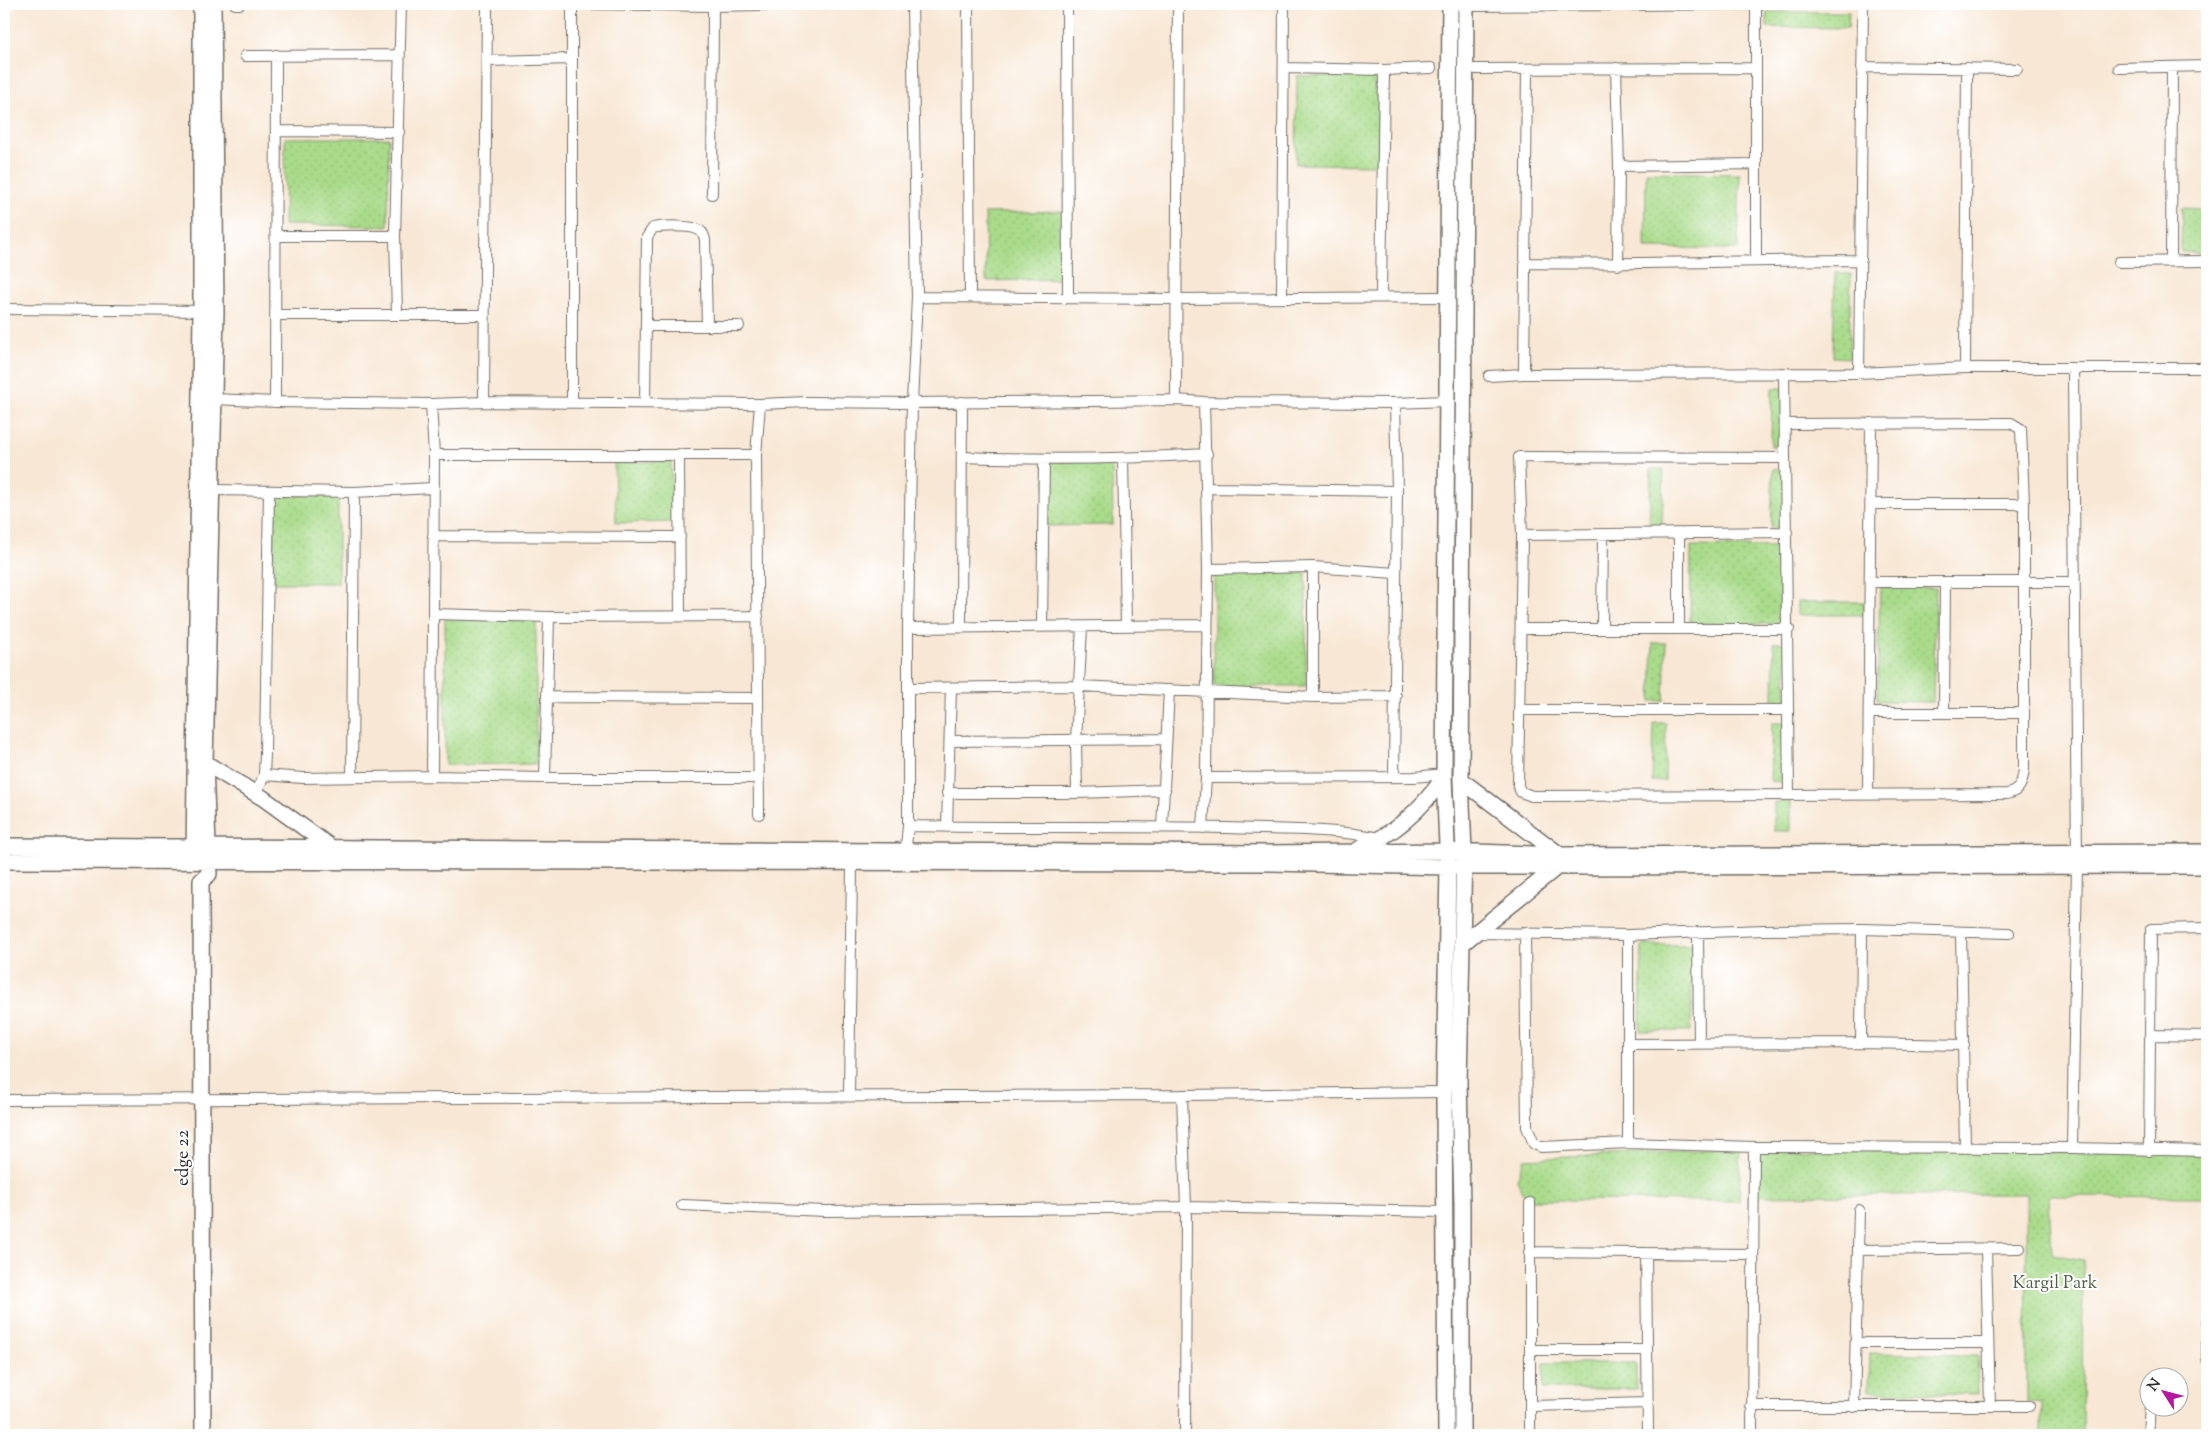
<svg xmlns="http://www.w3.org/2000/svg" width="2211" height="1439" font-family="'Sorts Mill Goudy',serif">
	<defs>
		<pattern id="park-dots" width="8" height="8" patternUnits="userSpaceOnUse" patternTransform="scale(1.25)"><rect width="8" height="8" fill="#a9db8a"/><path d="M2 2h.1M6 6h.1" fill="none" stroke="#92bc77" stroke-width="1.8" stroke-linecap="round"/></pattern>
	</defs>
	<rect width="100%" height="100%" fill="#fff"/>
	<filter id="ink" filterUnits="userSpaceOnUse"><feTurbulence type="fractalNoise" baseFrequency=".02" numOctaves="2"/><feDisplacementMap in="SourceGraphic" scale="10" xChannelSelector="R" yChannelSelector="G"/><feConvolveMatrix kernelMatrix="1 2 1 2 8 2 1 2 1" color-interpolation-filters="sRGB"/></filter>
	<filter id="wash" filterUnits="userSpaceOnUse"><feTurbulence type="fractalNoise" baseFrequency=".0096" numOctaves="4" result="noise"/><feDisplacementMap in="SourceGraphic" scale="20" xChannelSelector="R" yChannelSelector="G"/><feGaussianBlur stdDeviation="1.12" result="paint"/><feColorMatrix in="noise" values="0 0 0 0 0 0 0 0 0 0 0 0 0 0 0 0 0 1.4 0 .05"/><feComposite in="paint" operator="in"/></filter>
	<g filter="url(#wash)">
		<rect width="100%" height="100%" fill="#f8e7d4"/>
		<!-- park -->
		<path fill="url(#park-dots)" stroke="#6a835a" d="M 1767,12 L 1849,12 L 1848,28 L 1767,27 Z
			M 1297,76 L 1379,76 L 1378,165 L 1296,164 Z
			M 285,138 L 389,138 L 388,226 L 284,225 Z
			M 1646,172 L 1740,174 L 1738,249 L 1645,248 Z
			M 2182,208 L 2207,209 L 2207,253 L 2181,252 Z
			M 1063,211 L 1064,279 L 986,281 L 985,213 Z
			M 1835,273 L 1851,274 L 1849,358 L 1833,357 Z
			M 1772,388 L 1785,388 L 1784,446 L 1771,446 Z
			M 1112,460 L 1113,525 L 1046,526 L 1045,462 Z
			M 671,461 L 673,522 L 616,523 L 614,463 Z
			M 1651,469 L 1664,469 L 1662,527 L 1649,527 Z
			M 1773,469 L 1786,470 L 1784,528 L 1771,528 Z
			M 338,495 L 338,583 L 274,583 L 274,496 Z
			M 1691,546 L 1781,547 L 1780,624 L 1690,623 Z
			M 1306,573 L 1306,686 L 1214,686 L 1214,574 Z
			M 1880,587 L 1936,588 L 1933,702 L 1877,701 Z
			M 1797,602 L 1864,602 L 1864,615 L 1797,615 Z
			M 445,619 L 536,619 L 536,764 L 445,765 Z
			M 1653,643 L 1666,643 L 1664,701 L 1651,701 Z
			M 1774,643 L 1787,643 L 1786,701 L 1773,701 Z
			M 1654,723 L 1666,723 L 1665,781 L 1652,781 Z
			M 1772,723 L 1785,723 L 1783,782 L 1770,781 Z
			M 1774,802 L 1791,802 L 1791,831 L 1774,831 Z
			M 1642,945 L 1692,945 L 1691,1031 L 1640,1031 Z
			M 1756,1148 L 2207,1154 L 2207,1197 L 2049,1196 L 2052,1254 L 2083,1260 L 2082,1435 L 2041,1435 L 2041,1403 L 2027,1401 L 2026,1194 L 1756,1196 Z
			M 1741,1149 L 1739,1201 L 1527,1200 L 1517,1180 L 1524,1159 Z
			M 1870,1353 L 1978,1355 L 1977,1394 L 1869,1391 Z
			M 1544,1363 L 1636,1363 L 1636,1389 L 1543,1389 Z"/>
	</g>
	<g filter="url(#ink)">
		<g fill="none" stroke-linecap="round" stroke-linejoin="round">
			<!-- street casing -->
			<g stroke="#736d66" stroke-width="12">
				<path id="street" d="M 235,4 L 240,4
					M 572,4 L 572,403
					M 588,4 L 713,6 L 797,4
					M 968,4 L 970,297
					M 1067,4 L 1068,298
					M 1466,6 L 1759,4
					M 245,56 L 399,55
					M 487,61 L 572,59
					M 1862,67 L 2017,69
					M 1285,68 L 1384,70 L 1431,68
					M 1616,68 L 1619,166 L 1618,265
					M 2119,68 L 2207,66
					M 1475,69 L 1756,68
					M 276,131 L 399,132
					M 1619,166 L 1756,164
					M 712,194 L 713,6
					M 277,236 L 395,236
					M 1756,260 L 1756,4
					M 2171,261 L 2172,67
					M 2119,262 L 2207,261
					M 1526,263 C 1638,265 1749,260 1861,260
					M 1381,296 L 1384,70
					M 917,297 L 1176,299 L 1447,297
					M 1282,298 L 1284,4
					M 4,309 L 205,311
					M 397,314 L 395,236 L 401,4
					M 276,315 L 484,315
					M 647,326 L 739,326
					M 1965,368 L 1967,68
					M 1784,373 L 1789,794
					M 1859,373 L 1863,4
					M 1524,374 L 1527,69
					M 1489,376 L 1524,374 L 1859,373 L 1965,368 L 2207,368
					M 215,399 L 275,402 L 431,404 L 484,402 L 760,404 L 807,402 L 912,403 L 1176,400 L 1204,402 L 1395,403 L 1446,401
					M 1176,400 L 1178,4
					M 275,402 L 276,55
					M 484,402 L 487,4
					M 645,403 L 647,237 L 653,228 C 662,226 691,225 699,230 C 703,232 704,236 705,240 L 707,326
					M 431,404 L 434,455 L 432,776
					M 679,454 L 680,616
					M 434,455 L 756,455
					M 962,457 C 1044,460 1125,459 1207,454
					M 1784,458 L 1519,457 L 1522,535 L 1518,786 L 1521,792 L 1532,796 L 2007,794 C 2021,791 2022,782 2024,770 L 2024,504 L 2021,429 L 2011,423 L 1785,424
					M 1123,459 L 1126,625
					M 1207,488 L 1397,491
					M 213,490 L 354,492 L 433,488
					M 1871,504 L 2024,504
					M 1522,535 L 1787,532
					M 433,536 L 680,537
					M 1313,567 L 1313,697
					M 1208,569 L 1313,567 L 1395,573
					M 1870,582 L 2074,582
					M 434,614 L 549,617 L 758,616
					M 961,627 L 962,402
					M 1042,627 L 1044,460
					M 908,628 L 1206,625
					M 1521,629 L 1789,629
					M 1602,629 L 1603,535
					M 1679,629 L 1679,535
					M 908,688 L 1079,686 L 1313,697 L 1396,696
					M 548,697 L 758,698
					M 1521,710 L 1788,710
					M 1869,713 L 2023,713
					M 1944,713 L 1945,582
					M 950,741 L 1166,739
					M 264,775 L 303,778 L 432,776 L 545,778 L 758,778
					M 352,777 L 354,492
					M 1394,777 L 1397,491 L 1395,403
					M 545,778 L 549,617
					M 1206,778 L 1414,777 L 1444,774
					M 947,793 L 1077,793 L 1165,790
					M 1077,793 L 1076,741 L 1082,627
					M 256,794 L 264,775 L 265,754 L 269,491
					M 1868,794 L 1871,423
					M 759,814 L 756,455 L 760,404
					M 908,826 C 1014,828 1120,826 1226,828 C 1278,830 1330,828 1380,838
					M 947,827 L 951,688
					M 1162,827 L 1169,690
					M 1203,828 L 1206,778 L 1208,569 L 1204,402
					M 905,857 L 908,826 L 908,628 L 912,403 L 917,297 L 912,4
					M 1525,932 L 1527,1127 L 1534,1144 L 1541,1147 L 1628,1143 L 1754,1147 L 2072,1148 L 2207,1151
					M 1698,932 L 1699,1044
					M 1961,932 L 1965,1148
					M 1476,933 L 1628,935 L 1764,930 L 1862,929 L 2009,933
					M 2152,1035 L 2207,1036
					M 1861,1043 L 1862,929
					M 1628,1044 L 1861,1043 L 1964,1045
					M 1182,1095 L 1186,1207 L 1185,1435
					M 849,1096 L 852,864
					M 4,1100 L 1182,1095 L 1444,1092
					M 1628,1143 L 1628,935
					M 2072,1148 L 2077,865 L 2073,368
					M 2149,1151 L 2151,929 L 2207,928
					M 1530,1203 L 1530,1435
					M 682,1205 L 825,1211 L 1186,1207 L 1445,1212
					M 1986,1248 L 1990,1406
					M 1859,1250 L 2020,1248
					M 1529,1252 L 1752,1254
					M 1646,1253 L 1648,1435
					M 2207,1322 L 2207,1359
					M 1857,1343 L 1988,1343
					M 1530,1350 L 1647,1350
					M 1531,1406 L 1648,1403
					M 1751,1406 L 2029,1406
					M 1854,1407 L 1859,1210
					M 1752,1435 L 1754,1147
					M 2148,1435 L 2150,1406"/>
			</g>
			<!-- secondary casing -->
			<g stroke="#736d66" stroke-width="18">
				<path id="secondary" d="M 205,763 L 263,798 L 332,848
					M 1461,780 L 1560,855
					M 4,846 L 1269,853 L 1447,851 L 1560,855 L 2207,852
					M 1359,849 C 1395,834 1422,809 1444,777
					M 194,857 L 201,311 L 201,4
					M 4,861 L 1271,863 L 1448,867 L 2207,866
					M 201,881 L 209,874 L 205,763 L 216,311 L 213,4
					M 201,881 L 203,1435
					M 1463,943 L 1557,867
					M 1446,1435 L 1444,1092 L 1448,867 L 1444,777 L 1450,4
					M 1462,1435 L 1462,1205 L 1459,1083 L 1464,852 L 1461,780 L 1466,4"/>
			</g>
			<!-- street -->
			<use href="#street" stroke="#fff" stroke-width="10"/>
			<!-- secondary -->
			<use href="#secondary" stroke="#fff" stroke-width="15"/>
		</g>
	</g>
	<g text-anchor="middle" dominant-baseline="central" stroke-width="4" stroke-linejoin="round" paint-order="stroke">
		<!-- street labels -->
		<g font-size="18" fill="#2b2b2b" stroke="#fff">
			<text transform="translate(184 1158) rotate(-90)">edge 22</text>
		</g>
		<!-- park labels -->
		<g font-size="18" fill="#516048" stroke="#fff">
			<text x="2055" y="1284">Kargil Park</text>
		</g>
	</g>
	<!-- margin -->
	<rect width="2211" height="1439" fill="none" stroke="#fff" stroke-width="20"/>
	<!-- north arrow -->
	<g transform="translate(2164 1392) rotate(306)"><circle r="24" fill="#ffffff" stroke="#aaaaaa"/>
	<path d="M0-4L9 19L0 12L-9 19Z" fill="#b5179e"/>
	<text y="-8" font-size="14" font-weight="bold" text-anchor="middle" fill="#2b2b2b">N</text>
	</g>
</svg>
